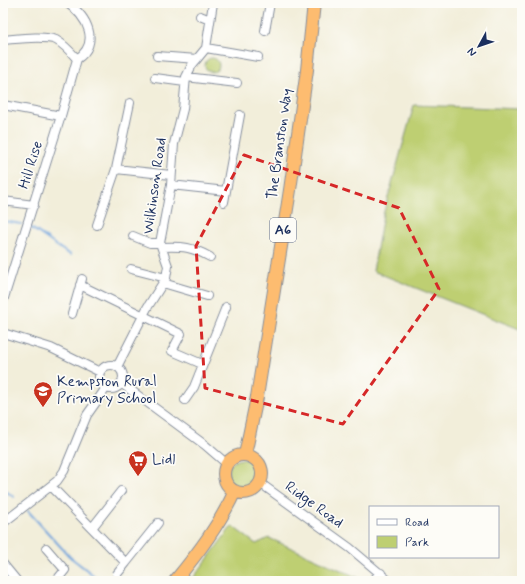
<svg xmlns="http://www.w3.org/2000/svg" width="525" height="584" font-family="Mynerve,sans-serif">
	<rect width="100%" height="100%" fill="#fdfcf7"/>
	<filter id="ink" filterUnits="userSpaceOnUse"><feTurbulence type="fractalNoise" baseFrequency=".025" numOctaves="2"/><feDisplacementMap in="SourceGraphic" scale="8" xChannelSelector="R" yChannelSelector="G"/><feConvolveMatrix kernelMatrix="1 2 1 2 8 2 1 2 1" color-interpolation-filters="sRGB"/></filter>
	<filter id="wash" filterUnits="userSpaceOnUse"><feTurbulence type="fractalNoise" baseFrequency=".012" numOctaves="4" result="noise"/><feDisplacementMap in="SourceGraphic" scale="16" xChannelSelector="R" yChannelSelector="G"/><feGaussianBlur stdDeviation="0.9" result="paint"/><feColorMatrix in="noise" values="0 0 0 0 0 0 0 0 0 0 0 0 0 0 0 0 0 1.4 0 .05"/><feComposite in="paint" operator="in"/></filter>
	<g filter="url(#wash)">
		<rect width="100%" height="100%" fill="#f2eeda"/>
		<!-- green -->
		<path fill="#becf72" stroke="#6c7f68" d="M205 65a7 7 0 1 1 14 0a7 7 0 1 1-14 0Z
			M 414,105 L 522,109 L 522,330 L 373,271 L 383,215 Z
			M228 473a14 14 0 1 1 28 0a14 14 0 1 1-28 0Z
			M 232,526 L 256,544 L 269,538 L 361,579 L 360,581 L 191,581 Z"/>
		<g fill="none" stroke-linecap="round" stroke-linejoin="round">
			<!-- stream -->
			<path stroke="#6fa4dc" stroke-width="2" d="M 3,221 L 21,224
				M 29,227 C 44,235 56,247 71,255
				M 3,489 L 14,497
				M 28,511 L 70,557 L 101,581"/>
		</g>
	</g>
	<g filter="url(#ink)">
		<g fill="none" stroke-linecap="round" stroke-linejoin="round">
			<!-- minor casing -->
			<g stroke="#868e9c" stroke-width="10">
				<path id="minor" d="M 200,16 L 210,20
					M 265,31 L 270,3
					M 3,40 C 16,39 44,35 56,40 C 65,45 71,52 77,59 C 101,43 87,16 67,3
					M 206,48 L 258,57
					M 157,56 L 197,59
					M 186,77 L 237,83
					M 155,78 L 185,82
					M 130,103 L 116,169 L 171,175
					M 3,105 L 61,116
					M 171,185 L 226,191 L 240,115
					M 3,201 L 34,205
					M 224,202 L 226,191
					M 97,225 L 116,169
					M 133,236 L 150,243 L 160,243
					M 162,247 C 183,246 192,247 210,257
					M 131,269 L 166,278
					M 163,283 L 207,296
					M 80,285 L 181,334 L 172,351 L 202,364
					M 3,301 L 61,116 L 77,59
					M 72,314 L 82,279
					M 3,333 L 51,348 L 100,372
					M99 377a12 12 0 1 1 24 0a12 12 0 1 1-24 0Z
					M 117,367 L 147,308 L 166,278 L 168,266 L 160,243 L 171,185 L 174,144 L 183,109 L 186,77 L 192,65 L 206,48 L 213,3
					M 121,383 L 205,445 L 227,464
					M 185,400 L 194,387 L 226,307
					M 260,483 L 350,548 L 389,581
					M 51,486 L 126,563 L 158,523
					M 3,523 L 57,481 L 64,471 L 87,415 L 106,388
					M 92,528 L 121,491
					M 46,548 L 65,570 L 56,581
					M 3,564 L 17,581
					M 117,574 L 126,563
					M 372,581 L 381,573"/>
			</g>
			<!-- highway casing -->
			<g stroke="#868e9c" stroke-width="14">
				<path id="highway" d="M 245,455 L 257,397 L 290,190 L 307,70 L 314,3
					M224 474a19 19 0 1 1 38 0a19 19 0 1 1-38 0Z
					M 175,581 C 198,553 220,524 235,491"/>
			</g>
			<!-- minor -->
			<use href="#minor" stroke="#fff" stroke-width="8"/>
			<!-- highway -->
			<use href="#highway" stroke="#fdbc70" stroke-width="12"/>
		</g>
	</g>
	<!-- marked area -->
	<path fill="none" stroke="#d62828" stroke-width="3" stroke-dasharray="8 5" stroke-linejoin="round" d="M 244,155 L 399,208 L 439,289 L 343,424 L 205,388 L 196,246 Z"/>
	<!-- icons -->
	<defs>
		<g id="school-pin" transform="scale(1)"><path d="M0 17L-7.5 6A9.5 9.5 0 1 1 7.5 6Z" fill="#c8321e" stroke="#fdfcf7"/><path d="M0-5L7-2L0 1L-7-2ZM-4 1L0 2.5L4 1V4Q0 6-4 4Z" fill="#fff"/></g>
		<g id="supermarket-pin" transform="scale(1)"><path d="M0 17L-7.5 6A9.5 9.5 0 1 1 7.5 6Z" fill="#c8321e" stroke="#fdfcf7"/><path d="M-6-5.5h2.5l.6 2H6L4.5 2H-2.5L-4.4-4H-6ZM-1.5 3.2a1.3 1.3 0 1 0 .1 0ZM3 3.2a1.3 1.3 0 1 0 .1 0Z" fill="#fff"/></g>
	</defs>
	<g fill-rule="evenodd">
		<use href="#school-pin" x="43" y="391"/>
		<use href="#supermarket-pin" x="138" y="460"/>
	</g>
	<g text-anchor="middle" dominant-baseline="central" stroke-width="3.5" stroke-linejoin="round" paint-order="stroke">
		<!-- shield labels -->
		<rect fill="#fdfcf7" stroke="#5f6c8c" stroke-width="1" x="270" y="218" width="26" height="24" rx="3"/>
		<g font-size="14" font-weight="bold" fill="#1b2f5e">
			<text x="283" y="230">A6</text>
		</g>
		<!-- street labels -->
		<g font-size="15" fill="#1b2f5e" stroke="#fdfcf7">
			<text transform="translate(280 144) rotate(-82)">The Branston Way</text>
			<text transform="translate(31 165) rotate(-72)">Hill Rise</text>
			<text transform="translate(155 186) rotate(-82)">Wilkinson Road</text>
			<text transform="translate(314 505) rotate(36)">Ridge Road</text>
		</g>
		<!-- poi labels -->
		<g font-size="15" fill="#1b2f5e" stroke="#fdfcf7" text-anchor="start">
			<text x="57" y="382">Kempston Rural<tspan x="57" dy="17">Primary School</tspan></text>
			<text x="152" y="460">Lidl</text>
		</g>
	</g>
	<!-- margin -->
	<rect width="525" height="584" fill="none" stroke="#fdfcf7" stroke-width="16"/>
	<!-- legend -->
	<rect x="369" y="506" width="130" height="52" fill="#fdfcf7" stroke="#a3aaba"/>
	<rect x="377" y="519" width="20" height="6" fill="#ffffff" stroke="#a3aaba"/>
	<text x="405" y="526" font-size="12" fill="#1b2f5e">Road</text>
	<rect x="377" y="536" width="20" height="12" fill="#becf72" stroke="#a3aaba"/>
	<text x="405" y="546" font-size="12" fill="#1b2f5e">Park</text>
	<!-- north arrow -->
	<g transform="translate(479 46) rotate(230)" stroke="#fdfcf7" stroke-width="3" paint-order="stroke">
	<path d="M0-3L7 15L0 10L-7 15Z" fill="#1b2f5e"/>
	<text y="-6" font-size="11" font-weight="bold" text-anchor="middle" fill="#1b2f5e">N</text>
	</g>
</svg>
